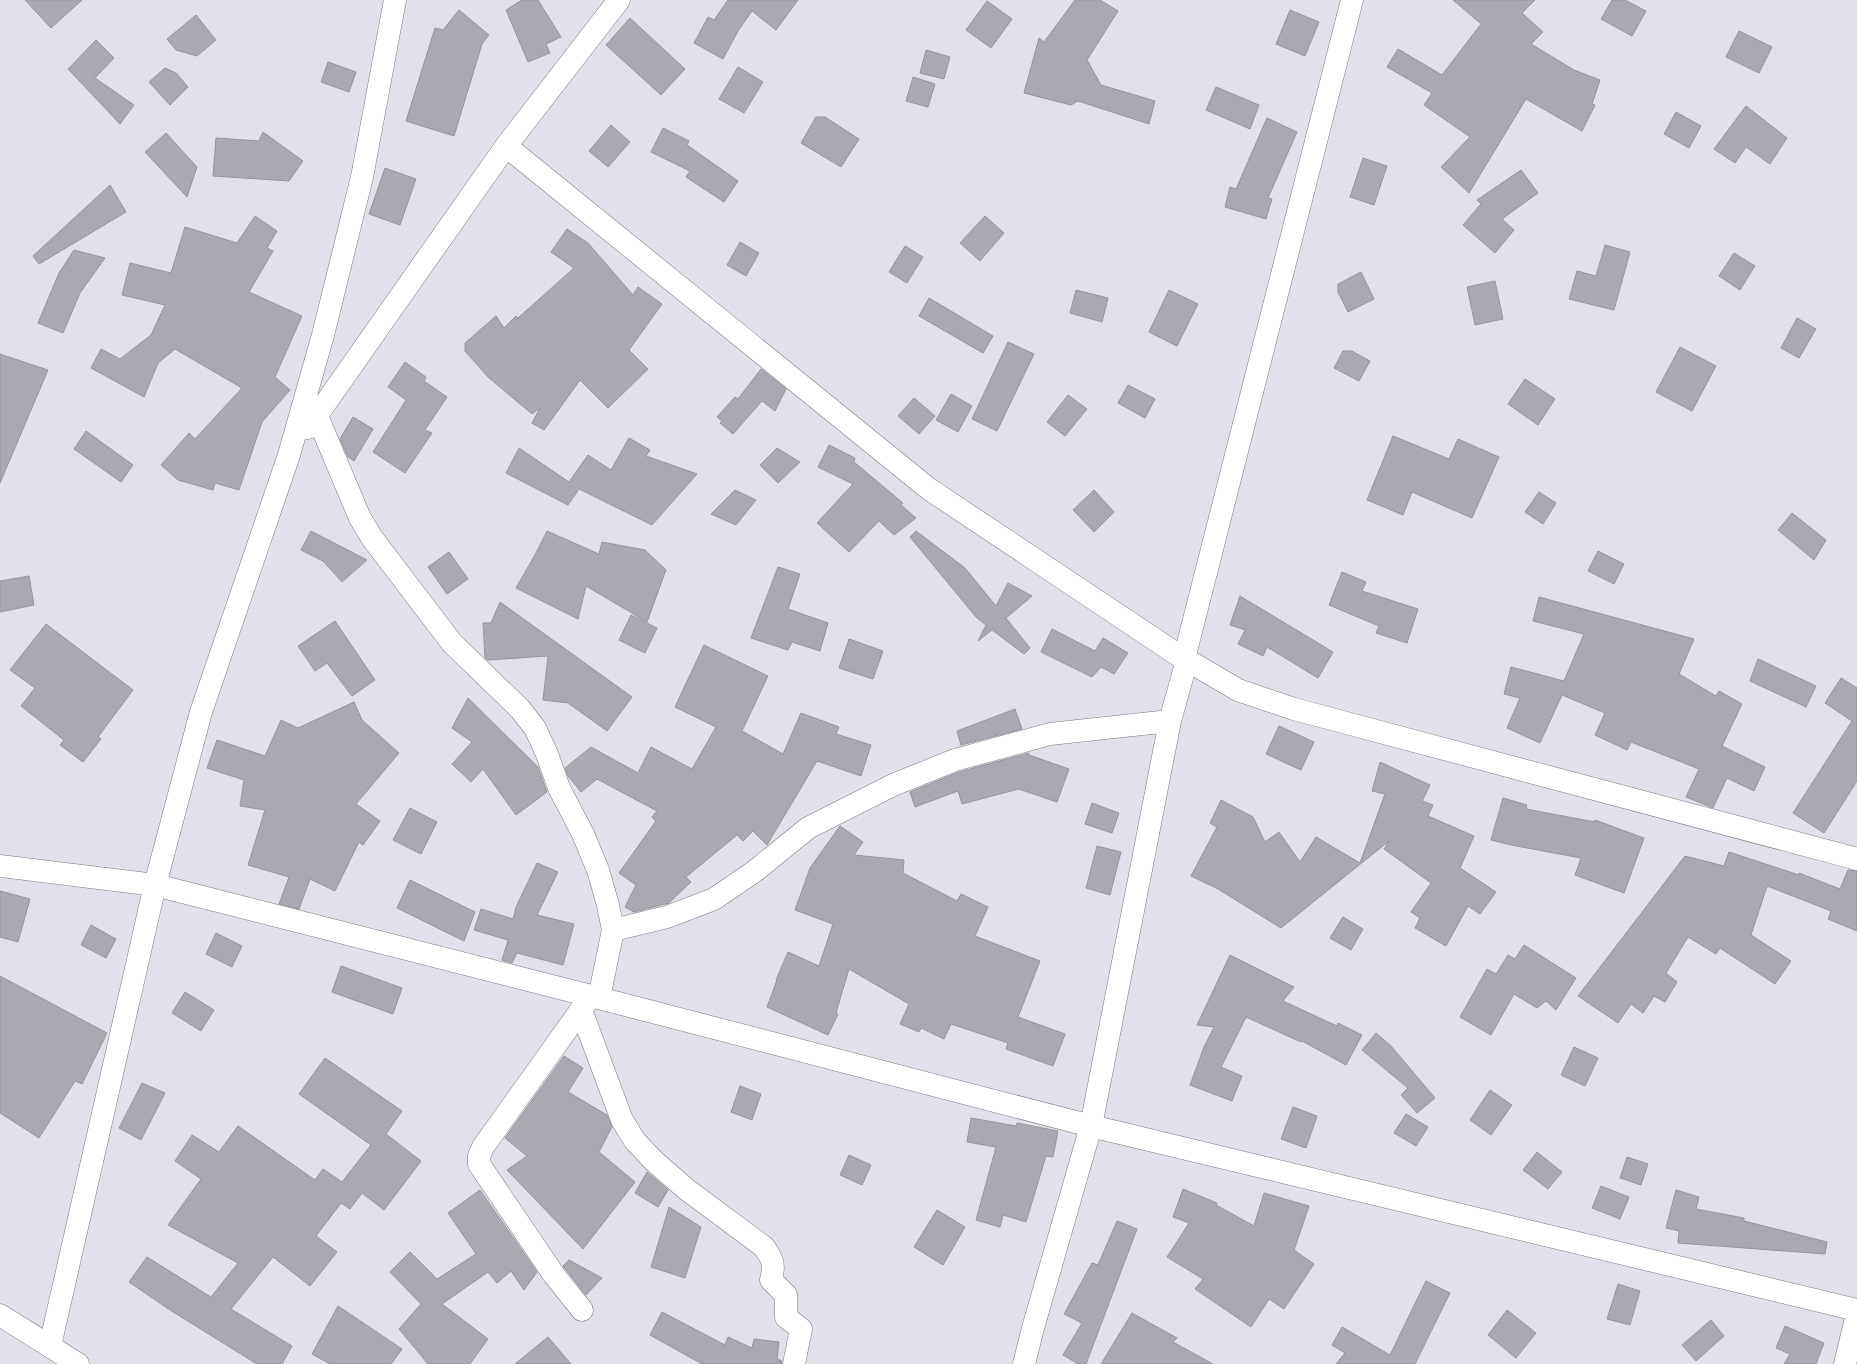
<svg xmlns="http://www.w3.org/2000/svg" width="1857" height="1364" font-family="'Fira Sans Condensed',sans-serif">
	<rect width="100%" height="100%" fill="#e3e0eb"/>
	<!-- building -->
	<path fill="#aba8b2" stroke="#96939d" d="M 25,0 L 82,0 L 51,28 Z
		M 522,0 L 538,0 L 561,37 L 546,44 L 550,53 L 528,62 L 506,10 Z
		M 728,0 L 798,0 L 776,30 L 752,11 L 738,31 L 723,59 L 694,43 L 708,17 L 714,20 Z
		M 1075,0 L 1100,0 L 1118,11 L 1087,60 L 1101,85 L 1155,101 L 1149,124 L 1078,101 L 1071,105 L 1024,93 L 1039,38 L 1044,42 Z
		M 1453,0 L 1535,0 L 1522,13 L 1543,32 L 1531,44 L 1574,70 L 1600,80 L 1592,104 L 1595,105 L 1582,131 L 1526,99 L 1469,193 L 1441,167 L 1470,137 L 1424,105 L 1432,93 L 1387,67 L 1398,49 L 1442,75 L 1481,24 Z
		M 1612,0 L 1625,0 L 1646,11 L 1632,36 L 1601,19 Z
		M 987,1 L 1012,19 L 991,48 L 966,30 Z
		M 459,10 L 489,35 L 482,44 L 454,136 L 406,121 L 435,28 L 443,30 Z
		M 1290,10 L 1319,22 L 1305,56 L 1276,44 Z
		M 196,15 L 216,40 L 197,56 L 176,50 L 167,39 Z
		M 630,18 L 685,69 L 661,95 L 606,45 Z
		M 1739,31 L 1772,47 L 1759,73 L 1726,57 Z
		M 96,40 L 114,58 L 95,78 L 134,105 L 120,124 L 68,69 Z
		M 926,50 L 950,57 L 944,79 L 920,73 Z
		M 328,62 L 356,72 L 349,92 L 321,82 Z
		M 738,67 L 763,82 L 744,113 L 719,99 Z
		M 165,68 L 176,73 L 188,87 L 170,105 L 149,82 Z
		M 913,77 L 935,84 L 928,107 L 906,101 Z
		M 1216,87 L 1259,105 L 1250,129 L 1206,110 Z
		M 1746,106 L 1787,138 L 1770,164 L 1746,147 L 1735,163 L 1714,149 Z
		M 1676,112 L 1701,126 L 1689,148 L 1664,134 Z
		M 816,117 L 825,117 L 859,139 L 841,167 L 801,143 Z
		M 1267,118 L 1297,132 L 1268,198 L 1272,199 L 1266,219 L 1225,207 L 1230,187 L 1236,189 Z
		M 611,125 L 630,142 L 608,167 L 589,151 Z
		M 663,128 L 689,141 L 687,145 L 738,181 L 724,202 L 686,177 L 690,171 L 651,152 Z
		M 263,132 L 303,161 L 289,181 L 213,176 L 216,138 L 259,141 Z
		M 166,133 L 197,167 L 187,197 L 145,152 Z
		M 1363,158 L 1387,166 L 1374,205 L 1350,197 Z
		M 385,168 L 416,179 L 400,225 L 369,214 Z
		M 1521,170 L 1538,193 L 1502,219 L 1514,230 L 1495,253 L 1463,225 L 1481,204 L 1477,200 Z
		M 110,185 L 126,212 L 39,264 L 33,256 Z
		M 255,216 L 277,231 L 267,248 L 273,251 L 249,292 L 302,316 L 275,377 L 290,390 L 262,422 L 239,490 L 215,483 L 213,490 L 178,480 L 161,465 L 189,433 L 195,439 L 242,388 L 175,349 L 158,363 L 144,397 L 91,368 L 101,349 L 120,359 L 151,335 L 165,305 L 122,295 L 130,263 L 171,273 L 185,227 L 237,243 Z
		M 985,216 L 1004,233 L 980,261 L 960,243 Z
		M 567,229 L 588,243 L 633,295 L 638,287 L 662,304 L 629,350 L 648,369 L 608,408 L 580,380 L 544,430 L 532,423 L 540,408 L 532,414 L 488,377 L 465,351 L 465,343 L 496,316 L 504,328 L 516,316 L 518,318 L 574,268 L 551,252 Z
		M 740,242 L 759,253 L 746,276 L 727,265 Z
		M 1605,245 L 1630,252 L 1614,310 L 1569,299 L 1577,271 L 1596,276 Z
		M 905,246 L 923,257 L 907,283 L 889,272 Z
		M 74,250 L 105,258 L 80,293 L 63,333 L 38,323 L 59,273 Z
		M 1734,253 L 1755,266 L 1740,290 L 1719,276 Z
		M 1361,272 L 1374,299 L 1348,312 L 1338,292 L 1338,284 Z
		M 1495,281 L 1503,319 L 1475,325 L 1467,287 Z
		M 1076,290 L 1108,298 L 1102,322 L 1070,313 Z
		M 1169,290 L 1198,304 L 1177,346 L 1149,332 Z
		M 929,298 L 993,336 L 983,353 L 919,316 Z
		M 1797,318 L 1816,329 L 1799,358 L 1781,348 Z
		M 1008,342 L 1034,354 L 997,431 L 972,419 Z
		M 1680,347 L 1716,366 L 1692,411 L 1656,392 Z
		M 1343,351 L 1352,351 L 1370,361 L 1359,381 L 1334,368 Z
		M 0,354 L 48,370 L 0,483 Z
		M 405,362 L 426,377 L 424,381 L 447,397 L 425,430 L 432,433 L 405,473 L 373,452 L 406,400 L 388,387 Z
		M 761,369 L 786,389 L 775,411 L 762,401 L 733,434 L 720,423 L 722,421 L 717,417 L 735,397 L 738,399 Z
		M 1525,379 L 1555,399 L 1538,425 L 1508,404 Z
		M 1128,385 L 1155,399 L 1145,418 L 1118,403 Z
		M 951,394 L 972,406 L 958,432 L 936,420 Z
		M 1068,395 L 1087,409 L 1065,436 L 1047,422 Z
		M 914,398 L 935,416 L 919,434 L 898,416 Z
		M 353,417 L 373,429 L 354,461 L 348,457 L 340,439 Z
		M 86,431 L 133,465 L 121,482 L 74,449 Z
		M 1393,436 L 1449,459 L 1458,439 L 1499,457 L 1472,518 L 1412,492 L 1403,515 L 1367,500 Z
		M 629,438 L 650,450 L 646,456 L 697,474 L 652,525 L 579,489 L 568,505 L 506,473 L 519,448 L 569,482 L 588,455 L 611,470 Z
		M 829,445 L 855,458 L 854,462 L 903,503 L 901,505 L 916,518 L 894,535 L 879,521 L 849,552 L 817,523 L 853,484 L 818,467 Z
		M 777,448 L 800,462 L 778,483 L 760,465 Z
		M 735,490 L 756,500 L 736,525 L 711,514 Z
		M 1094,490 L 1114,512 L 1094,532 L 1073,510 Z
		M 1539,492 L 1556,503 L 1543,524 L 1525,512 Z
		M 1792,513 L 1826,540 L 1814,560 L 1778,530 Z
		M 311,531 L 367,560 L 342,582 L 323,561 L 301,550 Z
		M 547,531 L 599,554 L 602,542 L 645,550 L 666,570 L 647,622 L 586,586 L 578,619 L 516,588 L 536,553 Z
		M 916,531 L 965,568 L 996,606 L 1008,583 L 1032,596 L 1006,618 L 1030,648 L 1024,654 L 992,630 L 978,641 L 986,625 L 976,617 L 910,537 Z
		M 1598,551 L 1624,564 L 1614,584 L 1588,571 Z
		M 449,552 L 468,579 L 447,594 L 428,567 Z
		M 778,567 L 800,574 L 788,609 L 828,623 L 820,651 L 792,642 L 788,650 L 751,638 Z
		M 1342,572 L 1366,582 L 1362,591 L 1418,609 L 1407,643 L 1376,633 L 1379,626 L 1329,605 Z
		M 29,576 L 34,605 L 0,612 L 0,581 Z
		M 1240,596 L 1333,652 L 1318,678 L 1267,647 L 1263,656 L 1238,644 L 1245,630 L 1230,625 Z
		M 1539,597 L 1694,639 L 1679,674 L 1716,696 L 1719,691 L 1742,704 L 1722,746 L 1765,767 L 1754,791 L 1727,778 L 1713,808 L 1686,797 L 1699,769 L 1631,742 L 1627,750 L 1595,735 L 1605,713 L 1562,695 L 1540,743 L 1507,728 L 1520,698 L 1504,694 L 1511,667 L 1564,681 L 1584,634 L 1533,621 Z
		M 500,602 L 632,697 L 607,731 L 568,703 L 543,700 L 548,656 L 488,660 L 485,658 L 483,623 L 491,623 Z
		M 631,615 L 657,628 L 645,653 L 619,640 Z
		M 335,621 L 375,680 L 352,696 L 327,663 L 315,671 L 298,646 Z
		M 46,624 L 133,690 L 98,737 L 101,739 L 83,762 L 60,745 L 64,740 L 21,706 L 35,688 L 10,670 Z
		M 1052,629 L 1095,651 L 1103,638 L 1128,653 L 1114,674 L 1101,667 L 1092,677 L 1041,652 Z
		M 849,639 L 883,651 L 873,679 L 839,668 Z
		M 704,645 L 768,676 L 742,731 L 783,754 L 801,713 L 839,727 L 836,734 L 871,745 L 861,776 L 817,761 L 767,845 L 753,831 L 743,841 L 737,835 L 686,877 L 691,882 L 669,903 L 634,912 L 625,907 L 636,885 L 619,873 L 656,821 L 652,817 L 657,811 L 597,779 L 581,792 L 568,776 L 565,768 L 591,747 L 638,773 L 651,747 L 692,769 L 716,727 L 675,707 Z
		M 1758,659 L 1816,686 L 1806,707 L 1750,681 Z
		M 1841,678 L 1857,688 L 1857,781 L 1824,833 L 1793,813 L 1852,721 L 1825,703 Z
		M 468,698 L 538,767 L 547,792 L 516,815 L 483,769 L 471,782 L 452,764 L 472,742 L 452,728 Z
		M 354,702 L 362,720 L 399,753 L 356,804 L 380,821 L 363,845 L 359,842 L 335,891 L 310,879 L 299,909 L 279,904 L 289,877 L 248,865 L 265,810 L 240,806 L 244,780 L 207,768 L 217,740 L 265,756 L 281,720 L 298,728 Z
		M 1015,709 L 1022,729 L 961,745 L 957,731 Z
		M 1279,726 L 1314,742 L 1301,770 L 1266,754 Z
		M 1029,753 L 1029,755 L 1069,769 L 1057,802 L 1019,789 L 962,804 L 958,791 L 915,807 L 910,792 L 959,772 Z
		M 1380,762 L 1430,785 L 1422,801 L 1433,805 L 1428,816 L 1474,836 L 1460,868 L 1496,892 L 1480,914 L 1468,906 L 1446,946 L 1415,928 L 1420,918 L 1411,912 L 1431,883 L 1384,849 L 1389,841 L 1281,928 L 1218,889 L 1191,876 L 1217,827 L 1210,823 L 1221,800 L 1253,817 L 1265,842 L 1279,832 L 1300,862 L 1316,837 L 1360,863 L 1385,794 L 1372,791 Z
		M 1503,798 L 1527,805 L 1526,809 L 1595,822 L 1595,820 L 1644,838 L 1624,893 L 1575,875 L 1581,858 L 1511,845 L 1491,840 Z
		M 1092,803 L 1119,813 L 1112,833 L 1085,824 Z
		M 410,808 L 437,822 L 421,854 L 393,840 Z
		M 840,826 L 863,842 L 854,855 L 904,860 L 903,873 L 957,901 L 961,894 L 988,907 L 975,936 L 1040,961 L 1018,1017 L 1065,1034 L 1053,1066 L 1006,1049 L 1008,1043 L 951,1024 L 944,1039 L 921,1028 L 919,1032 L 900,1024 L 909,1004 L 849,969 L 836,1013 L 838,1014 L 828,1035 L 767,1007 L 777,980 L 776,980 L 788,952 L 819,966 L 833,924 L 795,910 L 810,868 Z
		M 1097,846 L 1121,852 L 1110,895 L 1086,888 Z
		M 1729,852 L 1799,875 L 1799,873 L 1840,889 L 1848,870 L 1857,871 L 1857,931 L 1828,919 L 1831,911 L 1767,886 L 1751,935 L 1791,961 L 1775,984 L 1720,948 L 1716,954 L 1688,937 L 1666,973 L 1677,982 L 1665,1002 L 1654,996 L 1643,1013 L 1631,1004 L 1618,1023 L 1578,996 L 1685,856 L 1724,866 Z
		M 537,863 L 558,872 L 537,915 L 574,924 L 563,965 L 517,953 L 512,963 L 502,960 L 508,940 L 474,930 L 481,909 L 513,919 L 516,907 Z
		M 410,880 L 475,912 L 464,941 L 397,908 Z
		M 0,891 L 30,899 L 18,942 L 0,937 Z
		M 1343,917 L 1363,929 L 1351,950 L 1330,938 Z
		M 91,925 L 116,939 L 106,958 L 81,945 Z
		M 216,933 L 242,946 L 232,967 L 206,954 Z
		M 1524,945 L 1576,978 L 1556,1010 L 1546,1001 L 1537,1008 L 1514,994 L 1491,1035 L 1460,1017 L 1487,969 L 1496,974 L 1508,955 L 1515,959 Z
		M 1230,955 L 1294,987 L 1283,1001 L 1337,1026 L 1338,1023 L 1362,1035 L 1346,1065 L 1302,1041 L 1301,1042 L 1246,1017 L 1221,1067 L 1242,1076 L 1232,1101 L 1190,1085 L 1204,1047 L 1214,1027 L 1197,1025 Z
		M 341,966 L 402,988 L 393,1014 L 332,992 Z
		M 0,976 L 107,1033 L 82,1084 L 75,1081 L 39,1138 L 0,1113 Z
		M 185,992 L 214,1010 L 201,1031 L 172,1013 Z
		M 1376,1033 L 1391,1046 L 1435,1098 L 1417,1113 L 1401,1095 L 1408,1088 L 1362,1050 Z
		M 1574,1047 L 1598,1058 L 1585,1086 L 1561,1075 Z
		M 564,1056 L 583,1068 L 568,1092 L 607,1115 L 612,1127 L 599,1152 L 635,1182 L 583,1249 L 507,1170 L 527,1156 L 505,1138 Z
		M 325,1058 L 402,1111 L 386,1134 L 421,1161 L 384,1210 L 362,1193 L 350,1209 L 341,1203 L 316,1236 L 337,1252 L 310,1286 L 273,1257 L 231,1309 L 292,1346 L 282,1364 L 257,1364 L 170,1310 L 129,1282 L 147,1257 L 211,1297 L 238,1263 L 168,1225 L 201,1179 L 175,1161 L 192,1135 L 219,1152 L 238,1126 L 315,1180 L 323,1169 L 342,1182 L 371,1145 L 299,1094 Z
		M 142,1083 L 165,1093 L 141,1140 L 119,1128 Z
		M 740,1086 L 761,1094 L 752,1120 L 731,1112 Z
		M 1490,1090 L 1512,1105 L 1491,1135 L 1470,1120 Z
		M 1293,1107 L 1317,1116 L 1306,1148 L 1281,1139 Z
		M 1406,1114 L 1428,1127 L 1416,1146 L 1394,1133 Z
		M 971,1118 L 1016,1126 L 1017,1123 L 1058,1131 L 1053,1157 L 1046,1156 L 1026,1222 L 1003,1215 L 1000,1227 L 976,1220 L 996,1147 L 967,1142 Z
		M 1537,1152 L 1562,1172 L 1548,1189 L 1523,1170 Z
		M 849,1155 L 871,1165 L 862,1185 L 840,1175 Z
		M 1627,1157 L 1648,1164 L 1641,1185 L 1620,1178 Z
		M 647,1172 L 668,1190 L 658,1207 L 635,1193 Z
		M 1601,1186 L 1629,1197 L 1620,1219 L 1592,1208 Z
		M 1183,1189 L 1217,1203 L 1216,1205 L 1254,1226 L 1264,1193 L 1309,1206 L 1294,1250 L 1314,1264 L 1284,1309 L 1269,1299 L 1251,1327 L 1195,1289 L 1203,1279 L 1167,1257 L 1189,1223 L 1173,1217 Z
		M 480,1190 L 537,1272 L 524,1290 L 511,1271 L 497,1283 L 488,1272 L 442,1304 L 488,1339 L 470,1364 L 428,1364 L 399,1329 L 421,1304 L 390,1272 L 410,1252 L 437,1279 L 476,1254 L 448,1213 Z
		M 1676,1190 L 1699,1197 L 1696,1209 L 1744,1218 L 1744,1221 L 1827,1242 L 1825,1254 L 1678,1243 L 1679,1231 L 1666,1228 Z
		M 669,1207 L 701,1227 L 685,1278 L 651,1267 Z
		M 937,1210 L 965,1227 L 943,1265 L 914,1247 Z
		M 1117,1221 L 1137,1229 L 1086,1364 L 1078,1364 L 1063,1355 L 1082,1323 L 1064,1314 L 1092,1263 L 1098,1265 Z
		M 569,1260 L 602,1278 L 586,1295 L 563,1266 Z
		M 1426,1281 L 1450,1293 L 1415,1364 L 1336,1364 L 1345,1353 L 1332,1345 L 1342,1327 L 1390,1355 Z
		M 1618,1284 L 1640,1291 L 1630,1325 L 1607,1319 Z
		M 338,1306 L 402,1349 L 391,1364 L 330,1364 L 312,1354 Z
		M 1507,1310 L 1536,1333 L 1516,1358 L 1488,1335 Z
		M 662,1312 L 725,1345 L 728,1337 L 752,1348 L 754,1339 L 779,1342 L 777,1359 L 782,1361 L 782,1364 L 702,1364 L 650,1335 Z
		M 1132,1313 L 1177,1338 L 1173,1342 L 1213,1364 L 1101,1364 Z
		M 1711,1320 L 1724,1336 L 1696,1361 L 1682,1345 Z
		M 1785,1326 L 1824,1343 L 1816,1364 L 1784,1364 L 1790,1354 L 1776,1348 Z
		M 548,1337 L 571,1364 L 515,1364 Z"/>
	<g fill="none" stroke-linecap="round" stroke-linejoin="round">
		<!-- street casing -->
		<g stroke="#7b7882" stroke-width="23">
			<path id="street" d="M 506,146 L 929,489 L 1184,659
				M 317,416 L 360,518 L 372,538 L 452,643 L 520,709 L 535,728 L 547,754 L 559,788 L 583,834 L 598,870 L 608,905 L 613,930 L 599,998
				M 308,428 L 506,146 L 619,0
				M 1187,660 L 1238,690 L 1294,709 L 1857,859
				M 0,866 L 155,885 L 591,996 L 1091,1126 L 1857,1310
				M 613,930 L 667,917 L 714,899 L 755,871 L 808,828 L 893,785 L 955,760 L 1050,734 L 1170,721
				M 581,1010 L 622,1120 L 635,1141 L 654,1161 L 686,1189 L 764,1247 C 773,1260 775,1264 771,1280 L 786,1295 L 786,1317 L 801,1329 L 794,1364
				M 582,1310 L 554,1275 L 479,1164 L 479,1156 L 483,1147 L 588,1000
				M 50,1346 L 155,885 L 201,712 L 289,455 L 323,335 L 362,177 L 395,0
				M 1024,1364 L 1033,1328 L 1091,1126 L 1170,721 L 1187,660 L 1184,659 L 1352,0
				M 1845,1364 L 1857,1314"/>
		</g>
		<!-- secondary casing -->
		<g stroke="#7b7882" stroke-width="23">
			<path id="secondary" d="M 0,1315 L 78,1364"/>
		</g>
		<!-- street -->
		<use href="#street" stroke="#fff" stroke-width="22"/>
		<!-- secondary -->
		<use href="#secondary" stroke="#fff" stroke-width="22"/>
	</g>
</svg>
